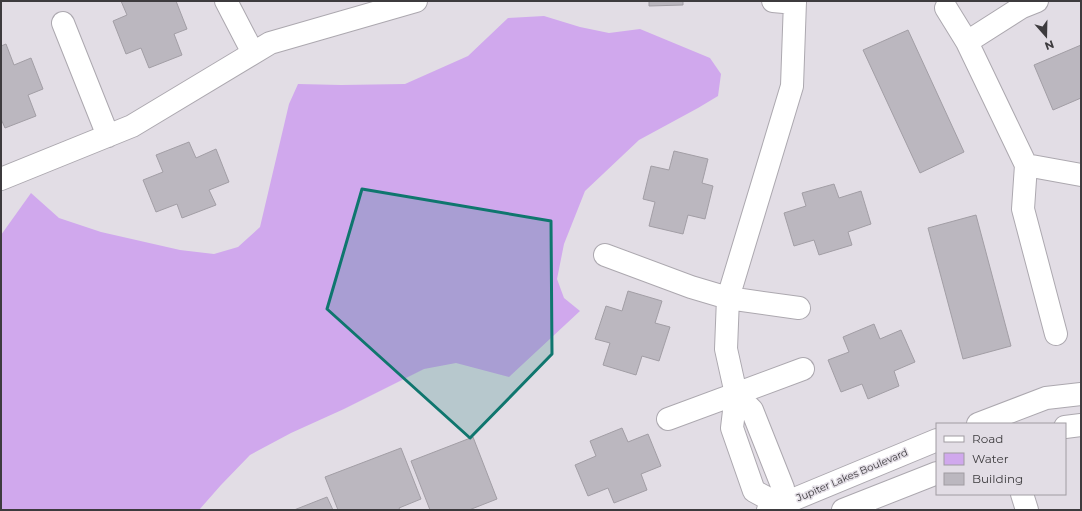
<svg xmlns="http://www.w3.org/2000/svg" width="1082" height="511" font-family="Montserrat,sans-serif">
	<rect width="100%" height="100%" fill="#e2dde5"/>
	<!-- water -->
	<path fill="#d0a8ed" d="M 544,16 L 580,27 L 609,33 L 640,29 L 710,58 L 721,74 L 718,96 L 698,108 L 639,140 L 585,191 L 564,244 L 557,279 L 564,298 L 580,311 L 509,377 L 456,363 L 424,369 L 344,409 L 291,433 L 250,455 L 221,485 L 199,510 L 1,510 L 1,235 L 31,193 L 59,218 L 101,232 L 180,250 L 214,254 L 238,247 L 260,227 L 289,104 L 298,84 L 341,85 L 405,84 L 468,56 L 508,18 Z"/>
	<!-- building -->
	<path fill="#bbb7bf" stroke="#a29ea5" d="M 121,1 L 176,1 L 187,29 L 174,34 L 182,55 L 149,68 L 141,48 L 126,54 L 113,21 L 127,15 Z
		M 649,1 L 683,1 L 683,5 L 649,6 Z
		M 908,30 L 964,152 L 920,173 L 863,50 Z
		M 6,44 L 14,65 L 31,58 L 43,89 L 28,95 L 36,116 L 5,128 L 1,119 L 1,46 Z
		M 1081,45 L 1081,98 L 1053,110 L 1034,65 Z
		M 189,142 L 196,158 L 216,149 L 229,182 L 209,190 L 216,205 L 182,218 L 177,204 L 156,212 L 143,180 L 163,172 L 156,155 Z
		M 674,151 L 708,159 L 702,183 L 713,186 L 705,219 L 688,215 L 683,234 L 649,226 L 655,202 L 643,199 L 651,166 L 669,170 Z
		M 834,184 L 839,198 L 861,191 L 871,224 L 848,232 L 852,245 L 819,255 L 814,240 L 794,246 L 784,213 L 806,206 L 802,193 Z
		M 976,215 L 1011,346 L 963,359 L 928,228 Z
		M 628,291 L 662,301 L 655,323 L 670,327 L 659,361 L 642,356 L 636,375 L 603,365 L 610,343 L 595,339 L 606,306 L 622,311 Z
		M 874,324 L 880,339 L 901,330 L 915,362 L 894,371 L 899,386 L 868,399 L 862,384 L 841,392 L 828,360 L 849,352 L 843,337 Z
		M 622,428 L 628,442 L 648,434 L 661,466 L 641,474 L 647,490 L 614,503 L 608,488 L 588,496 L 575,465 L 596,456 L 590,441 Z
		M 473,437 L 497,499 L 469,510 L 430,510 L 411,461 Z
		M 401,448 L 421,499 L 399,508 L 400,510 L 338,510 L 325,477 Z
		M 327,497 L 333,510 L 294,510 Z"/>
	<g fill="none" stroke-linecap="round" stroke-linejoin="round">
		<!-- minor casing -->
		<g stroke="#aca8af" stroke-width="24">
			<path id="minor" d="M 226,1 L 253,53
				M 773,1 L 795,3
				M 946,8 L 967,42 L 1026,165 L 1081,175
				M 63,23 L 108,136
				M 967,42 L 1022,7 L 1037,1
				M 1026,165 L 1023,209 L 1056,334
				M 1,179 L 132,126 L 270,43 L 416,1
				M 605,255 L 691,287 L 728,298 L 799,308
				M 736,394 L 752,410 L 783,488 L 780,505
				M 668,419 L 803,369
				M 978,424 L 1046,398 L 1081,394
				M 1065,427 L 1081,425
				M 1022,494 L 1027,510
				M 768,510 L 937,440
				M 783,510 L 780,505 L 754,491 L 732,428 L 736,394 L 726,349 L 728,298 L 792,86 L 795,1
				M 843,510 L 937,473"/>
		</g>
		<!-- minor -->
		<use href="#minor" stroke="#fff" stroke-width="22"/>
	</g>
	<!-- marked area -->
	<path fill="#0f766e" fill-opacity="0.2" stroke="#0f766e" stroke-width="3" stroke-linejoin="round" d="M 362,189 L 551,221 L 552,354 L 470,438 L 327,309 Z"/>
	<g text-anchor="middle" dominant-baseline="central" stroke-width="3" stroke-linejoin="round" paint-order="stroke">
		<!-- street labels -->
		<g font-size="10" fill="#3d3b3e" stroke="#e2dde5">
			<text transform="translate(852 475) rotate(-23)">Jupiter Lakes Boulevard</text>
		</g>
	</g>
	<!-- border -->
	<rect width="1082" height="511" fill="none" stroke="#3d3b3e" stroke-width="4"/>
	<!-- legend -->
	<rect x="936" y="423" width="130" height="72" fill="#e2dde5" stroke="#a09ca2"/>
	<rect x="944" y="436" width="20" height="6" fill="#ffffff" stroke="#a09ca2"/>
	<text x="972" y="443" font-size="12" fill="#3d3b3e">Road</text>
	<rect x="944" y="453" width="20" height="12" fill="#d0a8ed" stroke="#a09ca2"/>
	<text x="972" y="463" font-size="12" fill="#3d3b3e">Water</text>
	<rect x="944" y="473" width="20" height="12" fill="#bbb7bf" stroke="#a09ca2"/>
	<text x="972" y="483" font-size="12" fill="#3d3b3e">Building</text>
	<!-- north arrow -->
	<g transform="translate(1046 36) rotate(160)" stroke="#e2dde5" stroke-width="3" paint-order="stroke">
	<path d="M0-3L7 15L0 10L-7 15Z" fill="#3d3b3e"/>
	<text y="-6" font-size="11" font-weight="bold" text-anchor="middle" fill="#3d3b3e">N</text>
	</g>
</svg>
